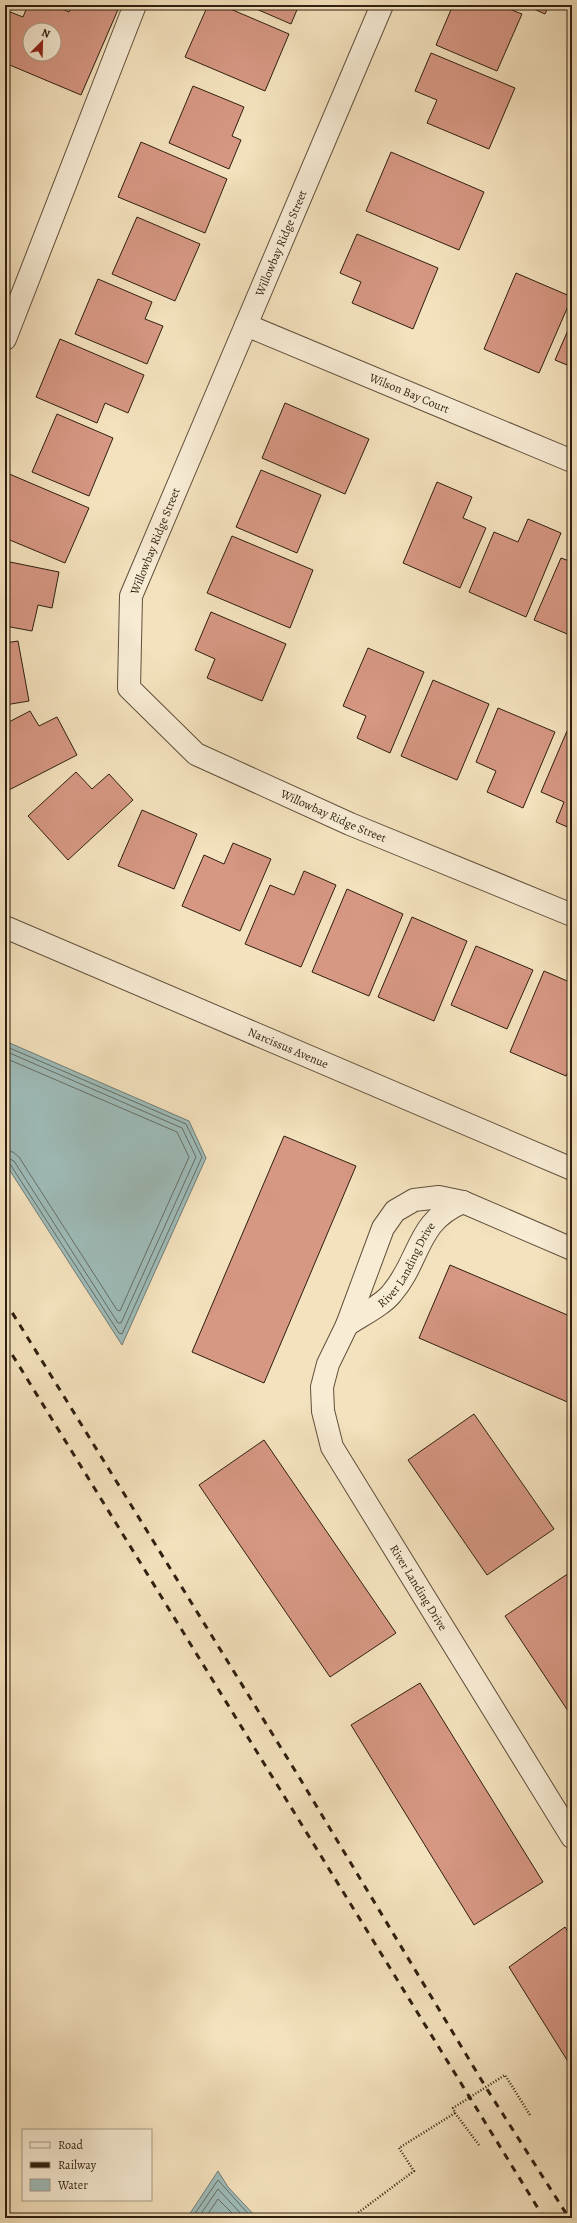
<svg xmlns="http://www.w3.org/2000/svg" width="577" height="2223" font-family="Alegreya,serif">
	<rect width="100%" height="100%" fill="#f4e2be"/>
	<filter id="stains"><feTurbulence type="fractalNoise" baseFrequency=".005" numOctaves="4"/><feColorMatrix values="0 0 0 0 .2 0 0 0 0 .09 0 0 0 0 .02 0 0 0 .5 -.17"/></filter>
	<radialGradient id="worn" r=".72"><stop offset=".6" stop-color="#630" stop-opacity="0"/><stop offset="1" stop-color="#630" stop-opacity=".3"/></radialGradient>
	<!-- water -->
	<path fill="#9ebcba" stroke="#717d76" d="M 5,1041 L 189,1121 L 206,1158 L 122,1345 L 5,1163 Z
		M 218,2171 L 228,2187 L 257,2218 L 187,2218 Z"/>
	<g fill="none" stroke-linecap="round" stroke-linejoin="round">
		<!-- shore -->
		<path stroke="#666e64" stroke-width="1" d="M 5,1046 L 186,1124 L 202,1157 L 122,1334 L 119,1333 L 10,1164 L 5,1162
			M 5,1051 L 182,1128 L 196,1157 L 121,1323 L 118,1323 L 14,1161 L 5,1157
			M 5,1058 L 177,1132 L 189,1157 L 120,1311 L 117,1310 L 19,1157 L 13,1152 L 5,1151
			M 192,2218 L 218,2180 L 252,2218
			M 198,2218 L 218,2189 L 245,2218
			M 205,2218 L 218,2199 L 237,2218"/>
	</g>
	<!-- building -->
	<path fill="#d69783" stroke="#2e1f0f" fill-rule="evenodd" d="M 28,5 L 53,5 L 69,12 L 72,5 L 120,5 L 81,95 L 5,63 L 5,10 L 23,17 ZM 30,30 L 54,30 L 54,54 L 30,54 Z
		M 208,5 L 221,5 L 289,34 L 265,91 L 185,57 Z
		M 247,5 L 299,5 L 291,24 Z
		M 453,5 L 499,5 L 522,14 L 497,71 L 436,45 Z
		M 525,5 L 549,5 L 545,14 Z
		M 431,53 L 515,88 L 489,149 L 427,123 L 437,100 L 415,91 Z
		M 193,86 L 244,107 L 232,136 L 241,140 L 229,169 L 169,143 Z
		M 141,142 L 227,179 L 205,233 L 118,197 Z
		M 391,152 L 484,192 L 459,250 L 366,211 Z
		M 137,217 L 200,244 L 175,301 L 112,274 Z
		M 357,234 L 438,268 L 413,329 L 352,303 L 361,282 L 340,273 Z
		M 516,273 L 572,297 L 539,373 L 484,349 Z
		M 98,279 L 152,302 L 145,319 L 163,326 L 147,364 L 75,334 Z
		M 572,321 L 572,367 L 555,360 Z
		M 60,339 L 144,375 L 128,413 L 105,403 L 97,423 L 36,397 Z
		M 285,403 L 369,439 L 345,494 L 262,458 Z
		M 57,414 L 113,438 L 89,496 L 32,472 Z
		M 261,470 L 321,495 L 297,553 L 236,527 Z
		M 7,473 L 89,508 L 65,563 L 5,538 L 5,479 Z
		M 437,482 L 472,497 L 463,518 L 486,528 L 460,588 L 403,563 Z
		M 528,519 L 561,533 L 526,617 L 469,592 L 494,532 L 518,542 Z
		M 232,536 L 313,570 L 290,628 L 207,593 Z
		M 561,558 L 572,562 L 572,636 L 534,620 Z
		M 5,561 L 59,572 L 52,608 L 38,605 L 32,631 L 5,626 Z
		M 211,612 L 286,644 L 262,701 L 207,678 L 215,659 L 195,650 Z
		M 18,641 L 29,701 L 5,705 L 5,643 Z
		M 368,648 L 424,672 L 390,753 L 357,738 L 366,716 L 343,706 Z
		M 433,680 L 489,704 L 457,780 L 401,756 Z
		M 498,708 L 555,732 L 523,808 L 487,792 L 496,771 L 476,762 Z
		M 30,711 L 39,726 L 57,717 L 77,755 L 5,792 L 5,724 Z
		M 567,731 L 572,733 L 572,829 L 556,822 L 564,802 L 541,792 Z
		M 76,772 L 92,789 L 109,774 L 133,800 L 68,860 L 28,816 Z
		M 142,810 L 197,834 L 174,889 L 118,866 Z
		M 233,843 L 271,859 L 240,931 L 182,906 L 204,855 L 224,864 Z
		M 304,871 L 336,885 L 301,967 L 245,944 L 270,885 L 294,895 Z
		M 347,889 L 403,914 L 369,996 L 312,972 Z
		M 412,917 L 467,941 L 434,1021 L 378,997 Z
		M 476,946 L 533,970 L 507,1029 L 451,1005 Z
		M 544,971 L 572,983 L 572,1062 L 566,1076 L 510,1052 Z
		M 284,1136 L 356,1166 L 264,1383 L 192,1352 Z
		M 450,1265 L 572,1317 L 572,1404 L 419,1338 Z
		M 474,1414 L 554,1529 L 487,1575 L 408,1460 Z
		M 264,1440 L 396,1633 L 330,1677 L 199,1485 Z
		M 572,1571 L 572,1717 L 505,1616 Z
		M 420,1683 L 543,1882 L 474,1925 L 351,1725 Z
		M 565,1927 L 572,1938 L 572,2068 L 509,1967 Z"/>
	<g fill="none" stroke-linecap="round" stroke-linejoin="round">
		<!-- street casing -->
		<g stroke="#60503b" stroke-width="24">
			<g id="street">
				<path id="s1" d="M 382,5 L 131,596 L 129,688 L 196,754 L 350,824 L 572,915"/>
				<path id="s2" d="M 246,325 L 572,461"/>
				<path d="M 5,339 L 135,5"/>
				<path id="s3" d="M 5,927 L 572,1169"/>
				<path id="s4" d="M 572,1249 L 463,1202 L 439,1197 L 414,1200 L 395,1211 L 383,1228 L 347,1325 L 328,1364 L 322,1387 L 323,1411 L 332,1447 L 572,1837"/>
				<path id="s5" d="M 347,1325 C 360,1316 383,1305 392,1293 C 421,1259 416,1221 463,1202"/>
			</g>
		</g>
		<!-- path -->
		<path stroke="#2e1f0f" stroke-width="2.5" stroke-dasharray="1 2" stroke-linecap="butt" d="M 455,2113 L 479,2145
			M 351,2218 L 414,2171 L 399,2148 L 455,2113 L 453,2108 L 505,2075 L 530,2115"/>
		<!-- street -->
		<use href="#street" stroke="#f8ecd5" stroke-width="22"/>
		<!-- rail -->
		<path stroke="#2e1f0f" stroke-width="3" stroke-dasharray="7 7" stroke-linecap="butt" d="M 5,1301 L 299,1777 L 485,2086 L 569,2218
			M 5,1343 L 544,2218"/>
	</g>
	<g text-anchor="middle" dominant-baseline="central" stroke-width="3.5" stroke-linejoin="round" paint-order="stroke">
		<!-- street labels -->
		<g font-size="12" fill="#2e1f0f" stroke="#f8ecd5">
			<text transform="translate(281 243) rotate(-67)">Willowbay Ridge Street</text>
			<text stroke="none"><textPath href="#s2" startOffset="177">Wilson Bay Court</textPath></text>
			<text transform="translate(155 541) rotate(-68)">Willowbay Ridge Street</text>
			<text stroke="none"><textPath href="#s1" startOffset="979">Willowbay Ridge Street</textPath></text>
			<text stroke="none"><textPath href="#s3" startOffset="308">Narcissus Avenue</textPath></text>
			<text stroke="none"><textPath href="#s5" startOffset="87">River Landing Drive</textPath></text>
			<text stroke="none"><textPath href="#s4" startOffset="608">River Landing Drive</textPath></text>
		</g>
	</g>
	<!-- margin -->
	<rect width="577" height="2223" fill="none" stroke="#f4e2be" stroke-width="20"/>
	<rect x="6" y="6" width="565" height="2211" fill="none" stroke="#2e1f0f" stroke-width="2"/>
	<rect x="10" y="10" width="557" height="2203" fill="none" stroke="#2e1f0f"/>
	<!-- legend -->
	<rect x="22" y="2129" width="130" height="72" fill="#f8ecd5" stroke="#a79a86"/>
	<rect x="30" y="2142" width="20" height="6" fill="#f8ecd5" stroke="#a79a86"/>
	<text x="58" y="2149" font-size="12" fill="#2e1f0f">Road</text>
	<rect x="30" y="2162" width="20" height="6" fill="#2e1f0f" stroke="#a79a86"/>
	<text x="58" y="2169" font-size="12" fill="#2e1f0f">Railway</text>
	<rect x="30" y="2179" width="20" height="12" fill="#9ebcba" stroke="#a79a86"/>
	<text x="58" y="2189" font-size="12" fill="#2e1f0f">Water</text>
	<!-- north arrow -->
	<g transform="translate(42 42) rotate(23)"><circle r="19" fill="#f8ecd5" stroke="#a79a86"/>
	<path d="M0-3L7 15L0 10L-7 15Z" fill="#8f2418"/>
	<text y="-6" font-size="11" font-weight="bold" text-anchor="middle" fill="#2e1f0f">N</text>
	</g>
	<rect width="100%" height="100%" filter="url(#stains)"/>
	<rect width="100%" height="100%" fill="url(#worn)"/>
</svg>
